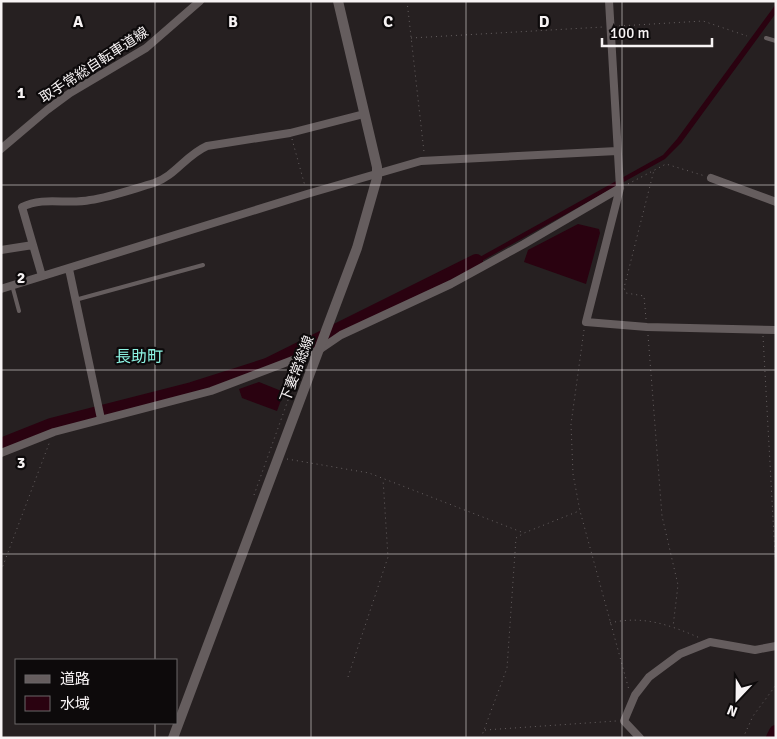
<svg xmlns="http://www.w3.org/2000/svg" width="777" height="739" font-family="Signika,'Noto Sans JP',sans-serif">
	<rect width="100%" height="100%" fill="#262021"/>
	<!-- water -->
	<path fill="#2a0210" d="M 776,4 L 776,13 L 681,143 L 665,159 L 462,272 L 460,268 L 663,155 L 677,139 Z
		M 578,224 L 599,229 L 600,233 L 586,284 L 524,262 L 528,250 Z
		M 259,382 L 284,392 L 277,411 L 242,398 L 239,389 Z"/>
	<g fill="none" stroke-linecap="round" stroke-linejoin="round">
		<!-- river -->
		<path stroke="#2a0210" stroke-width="14" d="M 1,445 L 51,425 L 192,389 L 267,365 L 476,261
			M 773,738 L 776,732"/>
		<!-- path -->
		<path stroke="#676162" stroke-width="1" stroke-dasharray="1 4" stroke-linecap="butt" d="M 407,1 L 424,152
			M 619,26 L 703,21 L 747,36
			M 411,38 L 603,27
			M 292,139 L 305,186
			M 628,184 L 666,164 L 705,176
			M 646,319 L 644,296 L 626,293 L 624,288 L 654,170
			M 584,330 L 571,424 L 573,474 L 580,511 L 629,690
			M 648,335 L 662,516 L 678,585 L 673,627
			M 763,336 L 776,573
			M 287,459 L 369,473 L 524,533 L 579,511
			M 254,495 L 301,364
			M 1,571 L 50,441
			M 610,623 C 643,615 670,625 700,638
			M 348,677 L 388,557 L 383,479
			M 485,730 L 616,721
			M 481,738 L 507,668 L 516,538 L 524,533
			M 743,738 L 753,716 L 776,685"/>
		<!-- lane -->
		<path stroke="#655d5e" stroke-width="4" d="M 766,38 L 776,41
			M 12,285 L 19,311
			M 75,300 L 203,265"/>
		<!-- street -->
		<path stroke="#655d5e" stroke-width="8" d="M 609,1 L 620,188 L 586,322 L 647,327 L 776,330
			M 1,149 L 47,110 L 70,93 L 146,48 L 200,1
			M 711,178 L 776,202
			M 1,250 L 33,245
			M 69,269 L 101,419
			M 42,276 L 22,207 C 44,196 68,205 90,200 C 111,197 133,189 154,183 C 175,176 186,155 207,146 L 290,133 L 364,114
			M 1,289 L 307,194 L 421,161 L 617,151
			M 1,453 L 54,432 L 211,391 L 319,350 L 341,335 L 451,284 L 524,244 L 620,188
			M 640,738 L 624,721 L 635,695 L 649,677 L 680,654 L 710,642 L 755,650 L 776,646"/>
		<!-- secondary -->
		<path stroke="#655d5e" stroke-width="10" d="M 173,738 L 357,248 L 377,178 L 377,167 L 338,1"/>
	</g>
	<!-- grid -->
	<path fill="none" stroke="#f7f3f4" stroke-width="1" stroke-opacity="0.55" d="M 155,1 L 155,660M 311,1 L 311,738M 466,1 L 466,738M 622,1 L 622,738M 1,185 L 776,185M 1,370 L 776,370M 1,554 L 776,554M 155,723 L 155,738"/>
	<g text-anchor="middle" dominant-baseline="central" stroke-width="4.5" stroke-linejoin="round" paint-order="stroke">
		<!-- street labels -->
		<g font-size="14" fill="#f7f3f4" stroke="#0d0a0b">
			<text transform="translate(94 65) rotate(-33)">取手常総自転車道線</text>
			<text transform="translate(297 369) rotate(-69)">下妻常総線</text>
		</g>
		<!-- quarter labels -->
		<g font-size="16" fill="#8cf4e3" stroke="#0d0a0b">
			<text x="139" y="357">長助町</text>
		</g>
	</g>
	<g font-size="16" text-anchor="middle" font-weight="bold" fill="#f7f3f4" stroke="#0d0a0b" stroke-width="4.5" stroke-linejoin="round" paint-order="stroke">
		<text x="78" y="27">A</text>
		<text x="233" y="27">B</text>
		<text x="388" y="27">C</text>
		<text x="544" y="27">D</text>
		<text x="21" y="98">1</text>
		<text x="21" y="283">2</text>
		<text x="21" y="468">3</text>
	</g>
	<!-- border -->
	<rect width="777" height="739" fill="none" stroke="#f7f3f4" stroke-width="5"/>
	<!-- legend -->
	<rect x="15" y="659" width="162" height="65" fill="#0d0a0b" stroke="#6b6768"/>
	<rect x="25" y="675" width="25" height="8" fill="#655d5e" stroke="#6b6768"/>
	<text x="60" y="684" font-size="15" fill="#f7f3f4">道路</text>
	<rect x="25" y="696" width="25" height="15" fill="#2a0210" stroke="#6b6768"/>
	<text x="60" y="709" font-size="15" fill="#f7f3f4">水域</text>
	<!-- north arrow -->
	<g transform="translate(737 699) rotate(202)" stroke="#0d0a0b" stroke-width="4" paint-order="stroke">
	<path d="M0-4L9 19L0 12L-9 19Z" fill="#f7f3f4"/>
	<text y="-8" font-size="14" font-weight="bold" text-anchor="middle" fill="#f7f3f4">N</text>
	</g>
	<!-- scale -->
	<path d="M602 38v8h110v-8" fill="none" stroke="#f7f3f4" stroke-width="2.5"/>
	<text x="610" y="38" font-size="15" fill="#f7f3f4" stroke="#0d0a0b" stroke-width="4" paint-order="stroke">100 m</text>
</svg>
